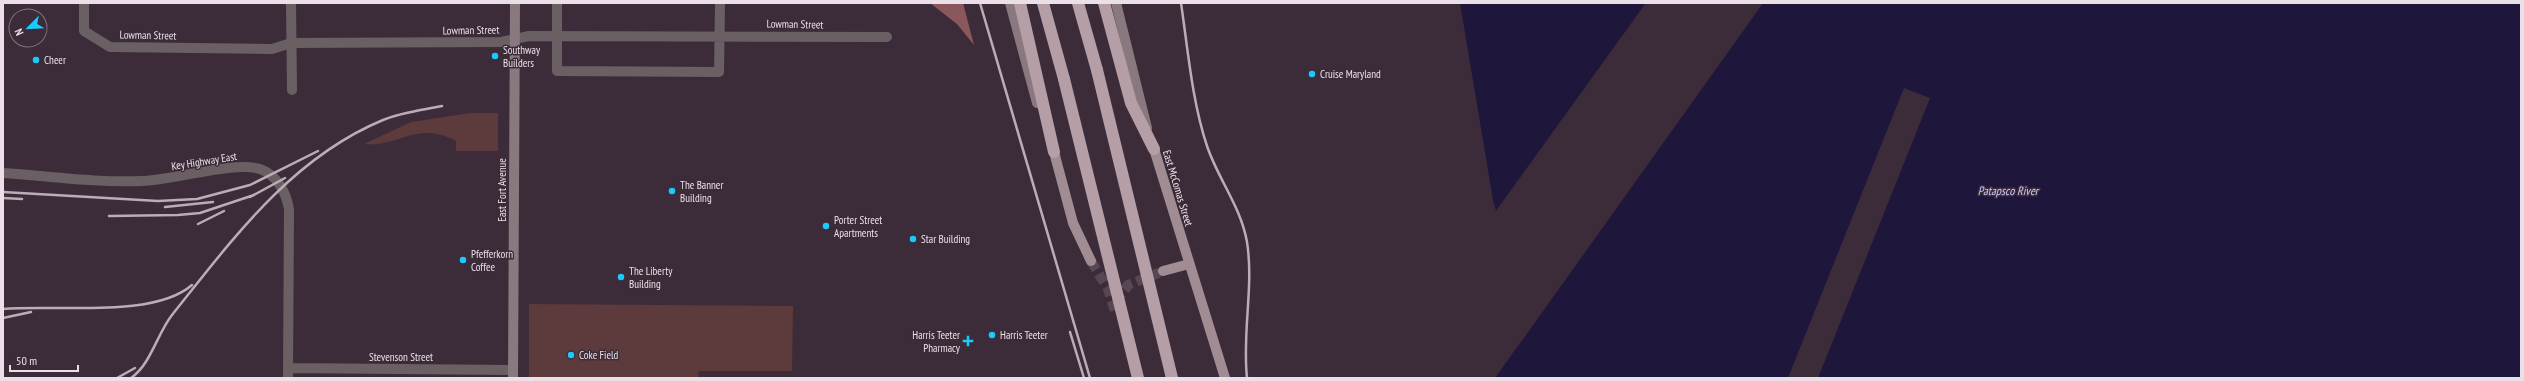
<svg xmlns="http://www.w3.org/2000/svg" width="2524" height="381" font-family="'PT Sans Narrow',sans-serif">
	<rect width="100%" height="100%" fill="#3c2c39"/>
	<!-- green -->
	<path fill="#5d3a3b" d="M 470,113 L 498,113 L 498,151 L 456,151 L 456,141 C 416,120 399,148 364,144 L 411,122 Z
		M 529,304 L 793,306 L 792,371 L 699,371 L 698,378 L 529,378 Z"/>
	<!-- forest -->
	<path fill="#8a585a" d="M 930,3 L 963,3 L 974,45 L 957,24 Z"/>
	<!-- water -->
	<path fill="#1f173b" d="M 1460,3 L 1646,3 L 1496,211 L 1493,200 Z
		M 1763,3 L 2521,3 L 2521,378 L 1495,378 Z"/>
	<!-- pier -->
	<path fill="#3c2c39" d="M 1646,3 L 1648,3 L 1496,213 L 1496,211 Z
		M 1761,3 L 1763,3 L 1518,346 L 1517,343 Z
		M 1904,88 L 1930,98 L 1818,378 L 1788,378 Z"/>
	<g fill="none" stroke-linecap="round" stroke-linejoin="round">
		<!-- primary-tunnel -->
		<path stroke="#564753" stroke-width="10" stroke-dasharray="10 5" stroke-linecap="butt" d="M 1091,261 L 1108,289 L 1116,314
			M 1116,302 L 1128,285 L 1163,271"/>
		<!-- street -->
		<path stroke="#6a6063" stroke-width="10" d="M 84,3 L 84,31 L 110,47 L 272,49 L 291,43 L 501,42 L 529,36 L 887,37
			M 291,3 L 292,90
			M 557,3 L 557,71 L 719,72 L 720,3
			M 3,173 C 49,176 96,183 142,181 C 173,180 235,161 260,169 C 277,175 286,192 289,209 L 288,378
			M 288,368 L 513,370"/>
		<!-- secondary -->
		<path stroke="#89797e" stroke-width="10" d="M 1010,3 L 1037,103
			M 1116,3 L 1147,128
			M 513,378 L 515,3"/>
		<!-- primary -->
		<path stroke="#a18c93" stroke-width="10" d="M 1154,149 L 1225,378
			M 1054,152 L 1073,223 L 1091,261
			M 1163,271 L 1189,264"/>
		<!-- highway -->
		<path stroke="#b69ea6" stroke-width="12" d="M 1020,3 L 1054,152
			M 1043,3 L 1064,79
			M 1078,3 L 1097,70
			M 1104,3 L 1131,103 L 1154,149"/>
		<!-- rail -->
		<path stroke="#baadb7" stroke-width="2.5" d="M 980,3 L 1090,378
			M 1181,3 C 1188,50 1192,101 1207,146 C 1218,179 1241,207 1247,242 C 1254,287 1242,332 1247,378
			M 3,192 L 158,201 L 197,199 L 250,185 L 318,151
			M 250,197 L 285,178
			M 3,198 L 22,199
			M 165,207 L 213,202
			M 109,216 L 178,215 L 200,213 L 254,195
			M 198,224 L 224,211
			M 3,309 C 55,304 153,319 192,285
			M 3,318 L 31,312
			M 1070,332 L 1084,378
			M 117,378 L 135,368
			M 131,378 C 151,364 157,334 172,315 C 232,240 291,158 383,120 C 402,112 423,110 442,106"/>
		<!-- highway-bridge -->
		<path stroke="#b69ea6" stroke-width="12" d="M 1097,70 L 1172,378
			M 1064,79 L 1138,378"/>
	</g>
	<!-- markers -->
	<g fill="#1acafc" stroke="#3c2c39" stroke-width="1.5">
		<circle cx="495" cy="56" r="4"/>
		<circle cx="36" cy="60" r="4"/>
		<circle cx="1312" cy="74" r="4"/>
		<circle cx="672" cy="191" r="4"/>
		<circle cx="826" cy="226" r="4"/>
		<circle cx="913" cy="239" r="4"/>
		<circle cx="463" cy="260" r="4"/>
		<circle cx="621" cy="277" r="4"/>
		<circle cx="992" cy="335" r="4"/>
		<path d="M966 335h4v4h4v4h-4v4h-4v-4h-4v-4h4z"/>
		<circle cx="571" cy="355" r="4"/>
	</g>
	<g text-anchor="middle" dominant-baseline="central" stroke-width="3" stroke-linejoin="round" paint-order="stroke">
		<!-- street labels -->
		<g font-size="11" fill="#ebe0e8" stroke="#3c2c39">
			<text transform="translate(795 24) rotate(1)">Lowman Street</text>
			<text transform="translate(471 30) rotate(-1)">Lowman Street</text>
			<text transform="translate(148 35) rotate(1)">Lowman Street</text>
			<text transform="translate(204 161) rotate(-9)">Key Highway East</text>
			<text transform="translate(1178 188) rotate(73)">East McComas Street</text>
			<text transform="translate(502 190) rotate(-90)">East Fort Avenue</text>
			<text x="401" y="357">Stevenson Street</text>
		</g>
		<!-- poi labels -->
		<g font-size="11" fill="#ebe0e8" stroke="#3c2c39" text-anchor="start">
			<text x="503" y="50">Southway<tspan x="503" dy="13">Builders</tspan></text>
			<text x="44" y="60">Cheer</text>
			<text x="1320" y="74">Cruise Maryland</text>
			<text x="680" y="185">The Banner<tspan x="680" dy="13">Building</tspan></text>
			<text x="834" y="220">Porter Street<tspan x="834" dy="13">Apartments</tspan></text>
			<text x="921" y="239">Star Building</text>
			<text x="471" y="254">Pfefferkorn<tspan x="471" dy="13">Coffee</tspan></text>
			<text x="629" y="271">The Liberty<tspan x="629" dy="13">Building</tspan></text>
			<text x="960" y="335" text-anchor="end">Harris Teeter<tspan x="960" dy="13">Pharmacy</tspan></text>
			<text x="1000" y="335">Harris Teeter</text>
			<text x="579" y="355">Coke Field</text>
		</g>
		<!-- water labels -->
		<g font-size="12" font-style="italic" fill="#ccc5fc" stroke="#3c2c39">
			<text x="2008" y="190">Patapsco River</text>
		</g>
	</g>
	<!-- border -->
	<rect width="2524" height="381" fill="none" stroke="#ebe0e8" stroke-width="8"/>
	<!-- north arrow -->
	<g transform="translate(28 28) rotate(246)"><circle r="19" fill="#3c2c39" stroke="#82747f"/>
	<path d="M0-3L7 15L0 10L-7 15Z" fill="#1acafc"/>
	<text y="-6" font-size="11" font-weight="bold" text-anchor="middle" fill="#ebe0e8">N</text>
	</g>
	<!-- scale -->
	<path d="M10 365v6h68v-6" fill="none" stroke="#ebe0e8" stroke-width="2"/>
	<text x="16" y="365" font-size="12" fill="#ebe0e8" stroke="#3c2c39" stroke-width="3" paint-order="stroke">50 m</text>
</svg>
